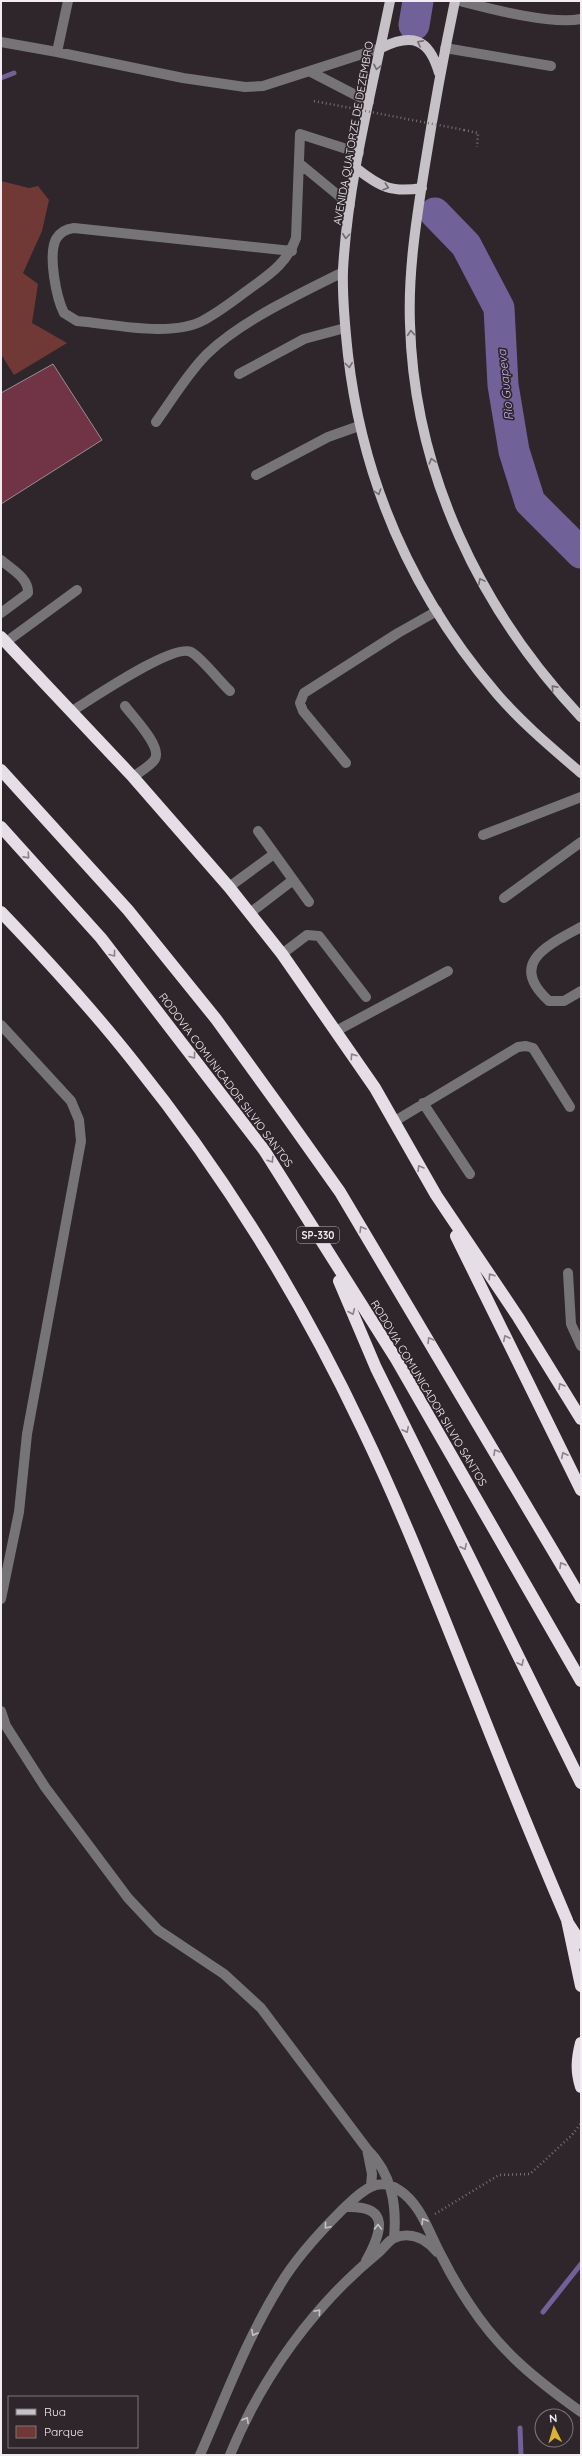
<svg xmlns="http://www.w3.org/2000/svg" width="582" height="2456" font-family="Quicksand,sans-serif">
	<rect width="100%" height="100%" fill="#2e262b"/>
	<!-- green -->
	<path fill="#713936" d="M 1,181 L 29,188 L 38,186 L 49,200 L 42,231 L 23,273 L 38,284 L 32,323 L 67,343 L 14,375 L 1,354 Z"/>
	<g fill="none" stroke-linecap="round" stroke-linejoin="round">
		<!-- stream -->
		<path stroke="#716199" stroke-width="5" d="M 1,78 L 14,73
			M 543,2312 L 581,2264
			M 520,2428 L 521,2455"/>
		<!-- river -->
		<path stroke="#716199" stroke-width="31" d="M 414,25 L 418,1
			M 435,213 L 466,245 L 499,308 L 503,385 L 514,451 L 530,502 L 581,553"/>
	</g>
	<!-- building -->
	<path fill="#713447" stroke="#998d90" d="M 53,364 L 102,440 L 1,504 L 1,393 Z"/>
	<g fill="none" stroke-linecap="round" stroke-linejoin="round">
		<!-- path -->
		<path stroke="#777175" stroke-width="2.5" stroke-dasharray="1 3" stroke-linecap="butt" d="M 464,130 L 478,133 L 477,147
			M 435,2214 L 499,2175 L 530,2174 L 572,2135 L 581,2123"/>
		<!-- minor -->
		<path stroke="#777477" stroke-width="10" d="M 68,1 L 57,52 L 183,78 L 245,87 L 263,86 L 381,48
			M 460,1 C 491,9 551,25 581,19
			M 1,42 L 57,52
			M 445,48 L 551,66
			M 311,72 L 369,102
			M 299,163 L 350,205
			M 292,251 L 74,228 C 66,229 60,232 56,239 C 48,255 56,297 64,313 L 77,321 C 113,324 172,338 204,320 C 221,311 237,298 252,287 C 272,273 288,261 296,238 L 300,134 L 359,153
			M 239,374 L 304,339 L 345,328
			M 156,422 C 172,400 187,374 207,354 C 242,320 300,294 343,272
			M 256,475 L 328,437 L 359,426
			M 1,560 C 11,569 29,578 28,593 L 1,613
			M 6,642 L 77,590
			M 125,706 C 133,717 162,746 155,759 C 151,766 139,772 133,777
			M 72,711 C 92,699 173,643 191,652 C 201,657 221,683 230,691
			M 346,763 L 303,711 L 300,703 L 304,693 L 398,633 L 437,611
			M 258,831 L 309,902
			M 483,835 L 581,797
			M 229,887 L 274,854
			M 504,898 L 581,842
			M 250,913 L 293,880
			M 581,927 C 548,945 507,963 549,1001 L 564,1001 L 581,991
			M 282,954 L 307,935 L 319,936 L 366,997
			M 1,1025 L 71,1101 L 79,1120 L 81,1141 L 27,1434 L 19,1512 L 1,1599
			M 336,1031 L 448,971
			M 423,1103 L 470,1174
			M 395,1121 L 518,1047 L 526,1046 L 533,1048 L 570,1107
			M 568,1273 L 571,1324 L 581,1346
			M 1,1711 L 6,1726 L 45,1787 L 128,1898 L 158,1930 L 224,1974 L 261,2008 L 367,2149 C 392,2174 397,2205 394,2238
			M 367,2149 L 372,2174 L 371,2186
			M 346,2207 C 391,2205 382,2232 366,2261
			M 200,2455 C 225,2398 247,2338 280,2285 C 294,2261 322,2230 342,2210 C 358,2195 376,2174 399,2190 C 422,2205 429,2234 442,2257 C 450,2273 460,2290 470,2305 C 501,2352 535,2379 581,2412
			M 230,2455 C 262,2377 314,2305 379,2252 C 384,2248 389,2240 394,2238 C 411,2231 426,2239 437,2252"/>
		<!-- major -->
		<path stroke="#c6c0c7" stroke-width="10" d="M 390,1 C 372,90 348,179 343,270 C 342,298 345,327 348,355 C 363,484 413,596 497,694 C 522,723 552,748 581,773
			M 455,1 C 443,58 433,114 424,171 C 416,222 408,273 410,324 C 414,472 480,610 581,717
			M 381,48 C 412,33 429,38 439,73
			M 356,168 C 380,187 391,193 422,188"/>
		<!-- highway -->
		<path stroke="#e5dee7" stroke-width="12" d="M 1,637 L 133,777 L 229,887 L 282,954 L 375,1088 L 436,1195 L 518,1317 L 581,1419
			M 1,770 L 128,910 L 216,1019 L 289,1120 L 340,1192 L 581,1598
			M 1,827 L 101,938 L 264,1150 L 396,1359 L 581,1681
			M 1,912 C 47,960 92,1009 133,1061 C 223,1173 301,1299 362,1428 C 404,1515 438,1604 474,1693 C 504,1769 535,1845 567,1920 L 581,1986
			M 456,1236 L 581,1490
			M 339,1281 L 376,1368 L 581,1783
			M 568,1923 L 581,1943
			M 581,2087 C 576,2071 577,2059 581,2043"/>
		<!-- path-bridge -->
		<path stroke="#777175" stroke-width="2.5" stroke-dasharray="1 3" stroke-linecap="butt" d="M 314,101 L 464,130"/>
	</g>
	<!-- one-way arrows -->
	<defs><path id="oneway-chevron" d="M-2-3.5L2.5 0L-2 3.5" fill="none" stroke-width="1.6" stroke-linecap="round" stroke-linejoin="round"/></defs>
	<g stroke="#726b71">
		<use href="#oneway-chevron" transform="translate(420 43) rotate(-153)"/>
		<use href="#oneway-chevron" transform="translate(377 67) rotate(102)"/>
		<use href="#oneway-chevron" transform="translate(386 187) rotate(18)"/>
		<use href="#oneway-chevron" transform="translate(346 236) rotate(95)"/>
		<use href="#oneway-chevron" transform="translate(411 333) rotate(-95)"/>
		<use href="#oneway-chevron" transform="translate(349 365) rotate(83)"/>
		<use href="#oneway-chevron" transform="translate(432 461) rotate(-106)"/>
		<use href="#oneway-chevron" transform="translate(378 492) rotate(72)"/>
		<use href="#oneway-chevron" transform="translate(481 581) rotate(-118)"/>
		<use href="#oneway-chevron" transform="translate(554 688) rotate(-132)"/>
	</g>
	<g stroke="#8a8289">
		<use href="#oneway-chevron" transform="translate(27 856) rotate(48)"/>
		<use href="#oneway-chevron" transform="translate(113 954) rotate(52)"/>
		<use href="#oneway-chevron" transform="translate(193 1056) rotate(53)"/>
		<use href="#oneway-chevron" transform="translate(353 1056) rotate(-124)"/>
		<use href="#oneway-chevron" transform="translate(271 1160) rotate(57)"/>
		<use href="#oneway-chevron" transform="translate(420 1168) rotate(-121)"/>
		<use href="#oneway-chevron" transform="translate(362 1229) rotate(-121)"/>
		<use href="#oneway-chevron" transform="translate(491 1276) rotate(-124)"/>
		<use href="#oneway-chevron" transform="translate(352 1312) rotate(67)"/>
		<use href="#oneway-chevron" transform="translate(506 1338) rotate(-116)"/>
		<use href="#oneway-chevron" transform="translate(430 1340) rotate(-121)"/>
		<use href="#oneway-chevron" transform="translate(561 1386) rotate(-121)"/>
		<use href="#oneway-chevron" transform="translate(406 1430) rotate(64)"/>
		<use href="#oneway-chevron" transform="translate(496 1452) rotate(-120)"/>
		<use href="#oneway-chevron" transform="translate(564 1455) rotate(-116)"/>
		<use href="#oneway-chevron" transform="translate(464 1547) rotate(64)"/>
		<use href="#oneway-chevron" transform="translate(562 1565) rotate(-120)"/>
		<use href="#oneway-chevron" transform="translate(521 1663) rotate(64)"/>
	</g>
	<g stroke="#c6c2c5">
		<use href="#oneway-chevron" transform="translate(424 2221) rotate(-121)"/>
		<use href="#oneway-chevron" transform="translate(327 2226) rotate(130)"/>
		<use href="#oneway-chevron" transform="translate(378 2227) rotate(-90)"/>
		<use href="#oneway-chevron" transform="translate(318 2312) rotate(-49)"/>
		<use href="#oneway-chevron" transform="translate(254 2333) rotate(119)"/>
		<use href="#oneway-chevron" transform="translate(246 2420) rotate(-61)"/>
	</g>
	<g text-anchor="middle" dominant-baseline="central" stroke-width="3.5" stroke-linejoin="round" paint-order="stroke">
		<!-- shield labels -->
		<rect fill="#2e262b" stroke="#b6b1b4" stroke-width="1" x="297" y="1227" width="42" height="16" rx="3"/>
		<g font-size="10" font-weight="bold" fill="#f1ecef">
			<text x="318" y="1235">SP-330</text>
		</g>
		<!-- street labels -->
		<g font-size="11" fill="#f1ecef" stroke="#2e262b">
			<text transform="translate(353 133) rotate(-80)">AVENIDA QUATORZE DE DEZEMBRO</text>
			<text transform="translate(226 1080) rotate(53)">RODOVIA COMUNICADOR SILVIO SANTOS</text>
			<text transform="translate(429 1393) rotate(59)">RODOVIA COMUNICADOR SILVIO SANTOS</text>
		</g>
		<!-- water labels -->
		<g font-size="12" font-style="italic" fill="#c4b2f5" stroke="#2e262b">
			<text transform="translate(505 385) rotate(-96)">Rio Guapeva</text>
		</g>
	</g>
	<!-- border -->
	<rect width="582" height="2456" fill="none" stroke="#f1ecef" stroke-width="4"/>
	<!-- legend -->
	<rect x="8" y="2396" width="130" height="52" fill="#2e262b" stroke="#7c7579"/>
	<rect x="16" y="2409" width="20" height="6" fill="#c6c0c7" stroke="#7c7579"/>
	<text x="44" y="2416" font-size="12" fill="#f1ecef">Rua</text>
	<rect x="16" y="2426" width="20" height="12" fill="#713936" stroke="#7c7579"/>
	<text x="44" y="2436" font-size="12" fill="#f1ecef">Parque</text>
	<!-- north arrow -->
	<g transform="translate(554 2428) rotate(355)"><circle r="19" fill="#2e262b" stroke="#7c7579"/>
	<path d="M0-3L7 15L0 10L-7 15Z" fill="#dcb233"/>
	<text y="-6" font-size="11" font-weight="bold" text-anchor="middle" fill="#f1ecef">N</text>
	</g>
</svg>
